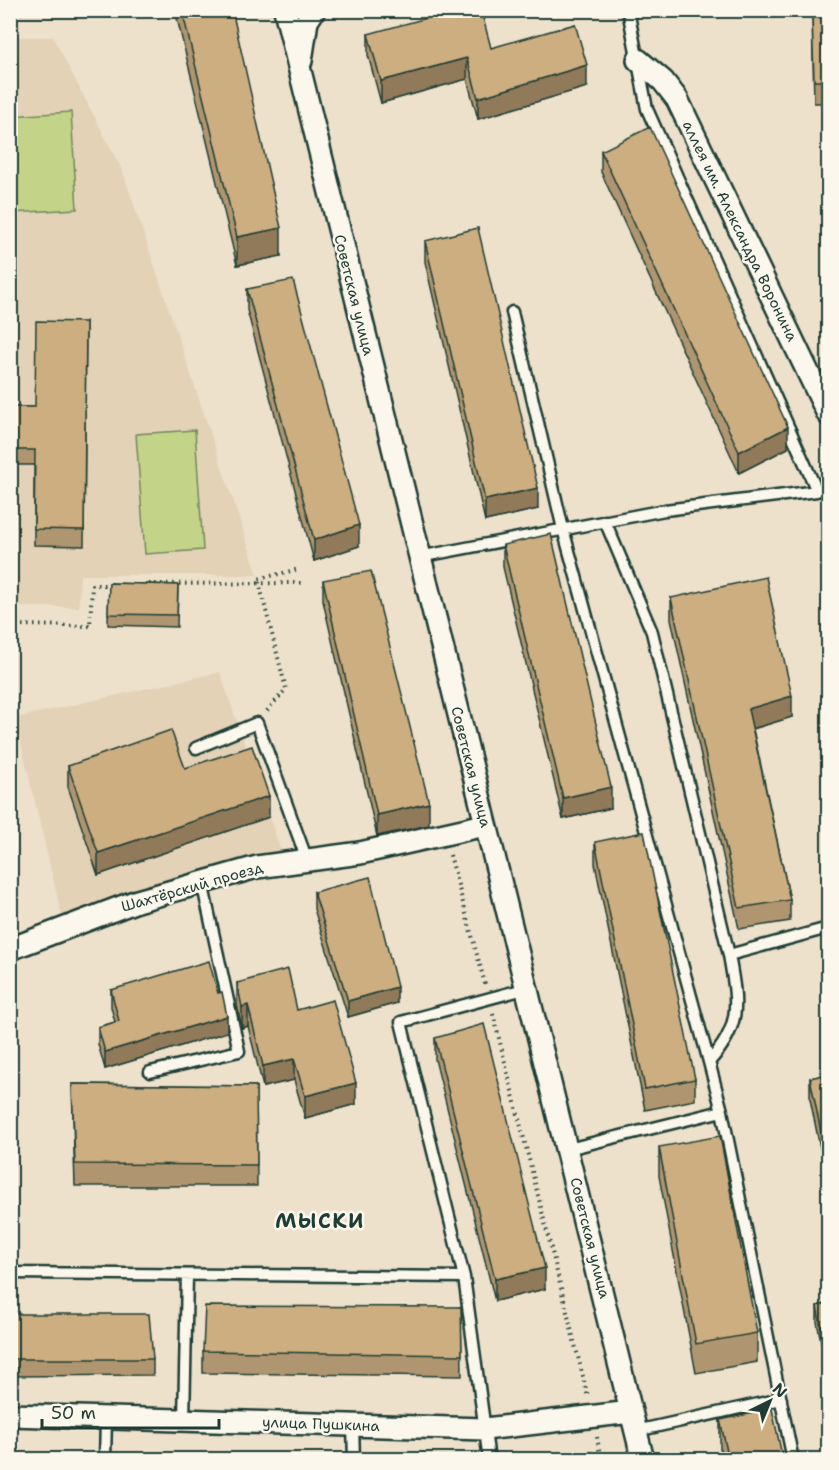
<svg xmlns="http://www.w3.org/2000/svg" width="839" height="1470" font-family="'Shantell Sans',sans-serif">
	<rect width="100%" height="100%" fill="#ede1cc"/>
	<filter id="ink" filterUnits="userSpaceOnUse"><feTurbulence type="fractalNoise" baseFrequency=".0167" numOctaves="2"/><feDisplacementMap in="SourceGraphic" scale="12" xChannelSelector="R" yChannelSelector="G"/><feConvolveMatrix kernelMatrix="1 2 1 2 8 2 1 2 1" color-interpolation-filters="sRGB"/></filter>
	<g filter="url(#ink)">
		<!-- built -->
		<path fill="#e3d2b6" d="M 11,37 L 53,37 L 123,172 L 258,575 L 80,575 L 79,607 L 11,607 Z
			M 220,672 L 285,863 L 65,929 L 15,718 Z"/>
		<!-- green -->
		<path fill="#c3d489" stroke="#71885e" stroke-width="1.5" d="M 71,112 L 77,209 L 11,213 L 11,116 Z
			M 195,430 L 203,550 L 145,554 L 136,434 Z"/>
		<g fill="none" stroke-linecap="round" stroke-linejoin="round">
			<!-- lane casing -->
			<g stroke="#1f3d34" stroke-width="15">
				<path id="lane" d="M 512,312 L 563,529 L 709,1062
					M 605,521 L 652,632 L 729,955
					M 419,557 L 665,510 L 817,491 L 647,109 L 628,10
					M 196,748 L 257,723 L 307,860
					M 150,1072 L 239,1051 L 202,882
					M 722,1111 L 709,1062 C 743,1025 737,1001 729,955 L 828,928
					M 568,1149 L 722,1111 L 793,1460
					M 10,1273 L 464,1277 L 401,1022 L 528,988
					M 464,1277 L 489,1460
					M 184,1420 L 187,1275
					M 353,1425 L 354,1460
					M 636,1431 L 781,1399
					M 105,1460 L 106,1418"/>
			</g>
			<!-- street casing -->
			<g stroke="#1f3d34" stroke-width="26">
				<path id="street" d="M 285,10 L 643,1460
					M 638,60 L 663,81 L 677,99 L 828,414
					M 301,61 L 307,21 L 314,10
					M 10,949 L 137,901 L 257,867 L 360,853 L 485,825
					M 10,1415 L 485,1429 L 631,1412"/>
			</g>
			<!-- path -->
			<path stroke="#1f3d34" stroke-width="4" stroke-dasharray="1.5 4.5" stroke-linecap="butt" d="M 824,505 L 828,517
				M 149,584 L 302,583
				M 10,625 L 90,626 L 92,585 L 112,585
				M 267,711 L 286,689 L 258,579 L 299,569
				M 450,855 L 485,984
				M 493,1014 L 588,1397
				M 597,1437 L 601,1460"/>
			<!-- lane -->
			<use href="#lane" stroke="#fbf7ec" stroke-width="10"/>
			<!-- street -->
			<use href="#street" stroke="#fbf7ec" stroke-width="21"/>
		</g>
		<!-- wall -->
		<path fill="#b0966f" stroke="#1f3d34" stroke-width="1.5" d="M 175,10 L 232,10 L 281,256 L 237,265 Z
			M 812,14 L 828,14 L 828,103 L 814,103 Z
			M 368,34 L 491,48 L 587,87 L 478,119 L 467,79 L 381,103 L 368,55 Z
			M 601,151 L 788,448 L 739,473 L 601,172 Z
			M 425,241 L 538,509 L 485,521 L 425,262 Z
			M 247,289 L 359,546 L 314,561 L 247,310 Z
			M 86,322 L 84,546 L 34,545 L 34,465 L 10,465 L 10,407 L 35,407 Z
			M 503,545 L 611,808 L 563,819 L 503,567 Z
			M 323,580 L 429,825 L 377,836 L 323,601 Z
			M 109,583 L 178,585 L 177,627 L 108,625 Z
			M 671,598 L 792,717 L 753,729 L 790,900 L 790,921 L 739,929 L 671,619 Z
			M 68,766 L 185,768 L 269,817 L 98,875 L 68,787 Z
			M 595,842 L 695,1079 L 695,1100 L 645,1110 L 595,864 Z
			M 314,892 L 397,1003 L 348,1017 L 314,909 Z
			M 237,983 L 297,1010 L 356,1104 L 305,1118 L 294,1080 L 263,1087 L 248,1026 L 242,1028 L 237,1005 Z
			M 111,990 L 227,1032 L 105,1069 L 98,1044 L 98,1027 L 115,1022 L 111,1007 Z
			M 435,1038 L 545,1289 L 495,1301 L 435,1059 Z
			M 828,1074 L 828,1187 L 810,1099 L 810,1078 Z
			M 72,1084 L 256,1086 L 257,1186 L 75,1186 Z
			M 659,1147 L 757,1333 L 757,1362 L 696,1373 L 659,1176 Z
			M 828,1303 L 828,1376 L 817,1322 L 817,1306 Z
			M 461,1307 L 462,1376 L 203,1373 L 203,1351 Z
			M 10,1314 L 153,1359 L 153,1375 L 10,1376 Z
			M 720,1420 L 783,1460 L 723,1460 L 720,1449 Z"/>
		<!-- shaded-wall -->
		<path fill="#907a5a" stroke="#1f3d34" stroke-width="1.5" d="M 467,58 L 467,79 L 381,103 L 381,81 Z
			M 587,65 L 587,87 L 478,119 L 478,98 Z
			M 281,228 L 281,256 L 237,265 L 237,237 Z
			M 788,427 L 788,448 L 739,473 L 739,452 Z
			M 538,488 L 538,509 L 485,521 L 485,500 Z
			M 359,525 L 359,546 L 314,561 L 314,540 Z
			M 792,696 L 792,717 L 748,730 L 748,709 Z
			M 611,787 L 611,808 L 563,819 L 563,798 Z
			M 269,796 L 269,817 L 98,875 L 98,853 Z
			M 429,803 L 429,825 L 377,836 L 377,815 Z
			M 397,987 L 397,1003 L 348,1017 L 348,1001 Z
			M 248,1005 L 248,1026 L 242,1028 L 242,1007 Z
			M 227,1016 L 227,1032 L 105,1069 L 105,1052 Z
			M 294,1059 L 294,1080 L 263,1087 L 263,1066 Z
			M 356,1083 L 356,1104 L 305,1118 L 305,1096 Z
			M 545,1268 L 545,1289 L 495,1301 L 495,1279 Z"/>
		<!-- building -->
		<path fill="#cdae81" stroke="#1f3d34" stroke-width="1.5" d="M 182,10 L 232,10 L 281,228 L 237,237 Z
			M 456,10 L 481,10 L 491,48 L 575,24 L 587,65 L 478,98 L 467,58 L 381,81 L 368,34 Z
			M 812,14 L 828,14 L 828,81 L 814,81 Z
			M 650,127 L 788,427 L 739,452 L 601,151 Z
			M 478,228 L 538,488 L 485,500 L 425,241 Z
			M 293,280 L 359,525 L 314,540 L 247,289 Z
			M 36,321 L 86,322 L 84,530 L 34,529 L 35,450 L 10,450 L 10,407 L 35,407 Z
			M 551,534 L 611,787 L 563,798 L 503,545 Z
			M 371,571 L 429,803 L 377,815 L 323,580 Z
			M 766,577 L 792,696 L 748,709 L 790,900 L 739,908 L 671,598 Z
			M 109,583 L 178,585 L 177,615 L 108,614 Z
			M 171,730 L 185,768 L 252,746 L 269,796 L 98,853 L 68,766 Z
			M 644,832 L 695,1079 L 645,1089 L 595,842 Z
			M 370,877 L 397,987 L 348,1001 L 314,892 Z
			M 209,961 L 218,993 L 222,992 L 227,1016 L 105,1052 L 98,1027 L 119,1021 L 111,990 Z
			M 288,969 L 297,1010 L 333,1000 L 356,1083 L 305,1096 L 294,1059 L 263,1066 L 248,1005 L 242,1007 L 237,983 Z
			M 484,1024 L 545,1268 L 495,1279 L 435,1038 Z
			M 828,1074 L 828,1166 L 810,1078 Z
			M 72,1084 L 256,1086 L 257,1165 L 75,1164 Z
			M 720,1136 L 757,1333 L 696,1344 L 659,1147 Z
			M 828,1303 L 828,1360 L 817,1306 Z
			M 205,1306 L 461,1307 L 462,1355 L 203,1351 Z
			M 10,1314 L 149,1314 L 153,1359 L 10,1359 Z
			M 772,1409 L 783,1460 L 729,1460 L 720,1420 Z
			M 591,1452 L 592,1460 L 516,1460 L 515,1457 Z"/>
	</g>
	<g text-anchor="middle" dominant-baseline="central" stroke-width="5" stroke-linejoin="round" paint-order="stroke">
		<!-- street labels -->
		<g font-size="15" fill="#1f3d34" stroke="#fbf7ec">
			<text transform="translate(740 231) rotate(64)">аллея им. Александра Воронина</text>
			<text transform="translate(354 295) rotate(76)">Советская улица</text>
			<text transform="translate(471 767) rotate(76)">Советская улица</text>
			<text transform="translate(192 887) rotate(-16)">Шахтёрский проезд</text>
			<text transform="translate(590 1238) rotate(76)">Советская улица</text>
			<text transform="translate(321 1424) rotate(2)">улица Пушкина</text>
		</g>
		<!-- district labels -->
		<g font-size="21" font-weight="bold" letter-spacing="1.5" fill="#1f3d34" stroke="#fbf7ec">
			<text x="320" y="1221">МЫСКИ</text>
		</g>
	</g>
	<!-- margin -->
	<rect width="839" height="1470" fill="none" stroke="#fbf7ec" stroke-width="36"/>
	<rect x="18" y="18" width="803" height="1434" fill="none" stroke="#1f3d34" stroke-width="2" filter="url(#ink)"/>
	<!-- north arrow -->
	<g transform="translate(770 1401) rotate(43)" stroke="#fbf7ec" stroke-width="4.5" paint-order="stroke">
	<path d="M0-4.5L10 22L0 15L-10 22Z" fill="#1f3d34"/>
	<text y="-9" font-size="16" font-weight="bold" text-anchor="middle" fill="#1f3d34">N</text>
	</g>
	<!-- scale -->
	<path d="M42 1419v9h177v-9" fill="none" stroke="#1f3d34" stroke-width="3"/>
	<text x="51" y="1419" font-size="18" fill="#1f3d34" stroke="#fbf7ec" stroke-width="4.5" paint-order="stroke">50 m</text>
</svg>
